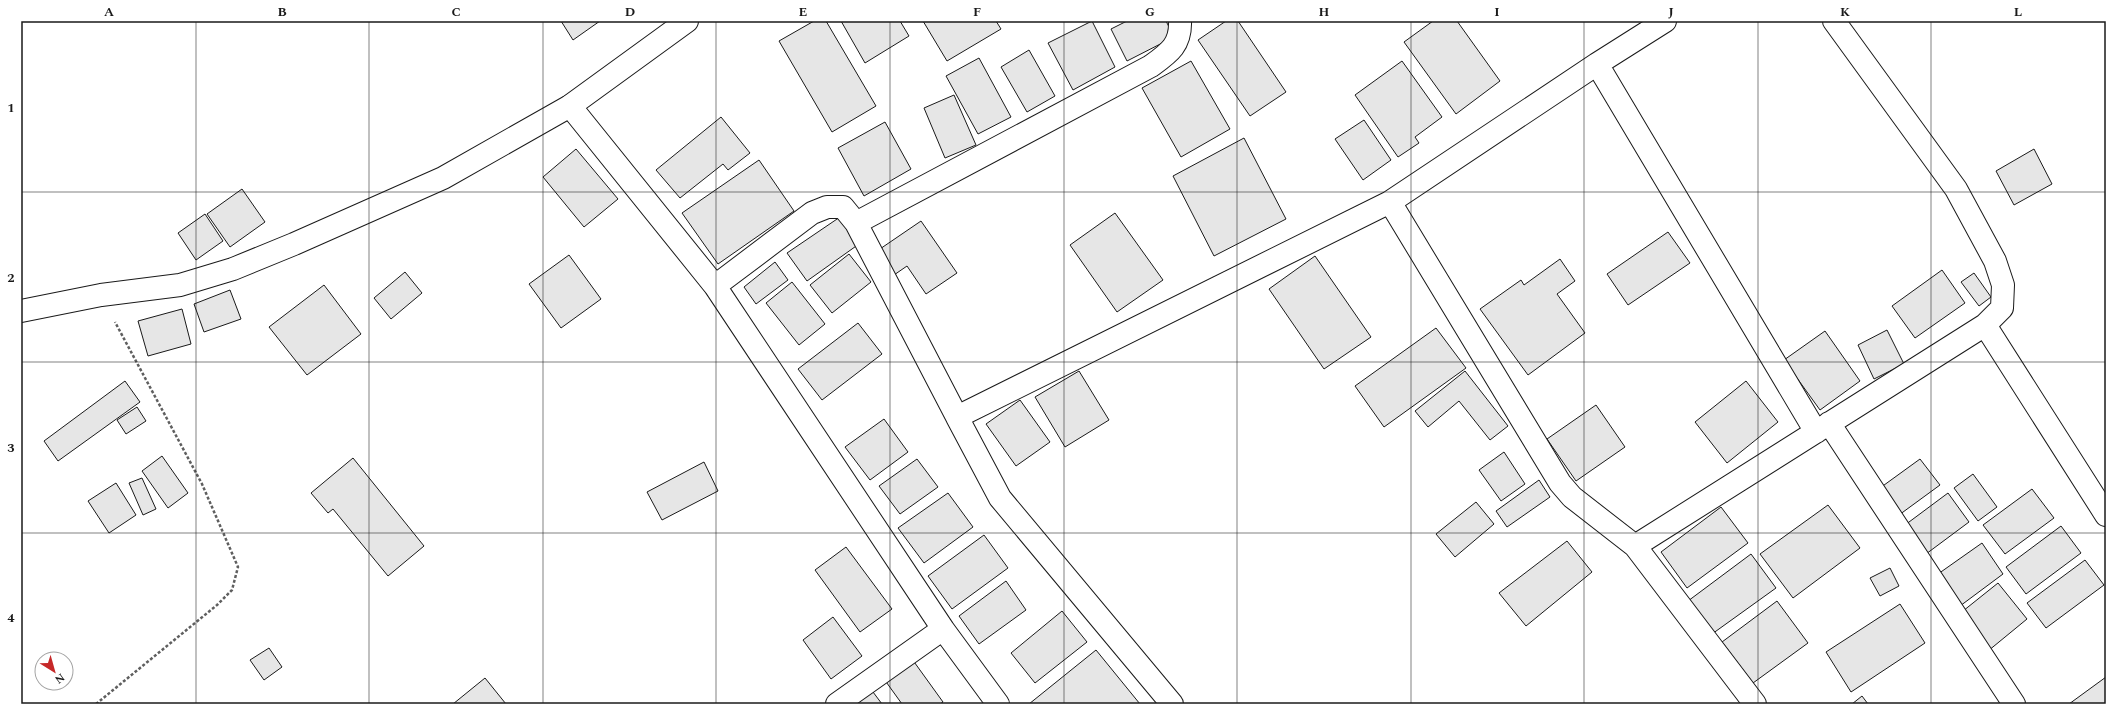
<svg xmlns="http://www.w3.org/2000/svg" width="2127" height="725" font-family="Spectral,serif">
	<rect width="100%" height="100%" fill="#fff"/>
	<!-- building -->
	<path fill="#e6e6e6" stroke="#1a1a1a" d="M 561,21 L 600,21 L 573,40 Z
		M 814,21 L 826,21 L 876,106 L 832,132 L 779,41 Z
		M 841,21 L 900,21 L 909,36 L 865,63 Z
		M 923,21 L 996,21 L 1001,29 L 947,61 Z
		M 1092,21 L 1115,67 L 1073,90 L 1048,43 Z
		M 1127,21 L 1166,21 L 1174,37 L 1127,61 L 1111,29 Z
		M 1226,21 L 1238,21 L 1286,92 L 1250,116 L 1198,40 Z
		M 1433,21 L 1457,21 L 1500,81 L 1456,114 L 1404,42 Z
		M 1029,50 L 1055,96 L 1027,112 L 1001,67 Z
		M 979,58 L 1011,117 L 978,134 L 946,76 Z
		M 1191,61 L 1230,129 L 1181,157 L 1142,88 Z
		M 1402,61 L 1442,117 L 1415,137 L 1419,143 L 1398,157 L 1355,95 Z
		M 954,95 L 976,145 L 945,158 L 924,108 Z
		M 721,117 L 750,153 L 728,170 L 723,164 L 680,198 L 656,170 Z
		M 1364,120 L 1391,160 L 1363,180 L 1335,139 Z
		M 885,122 L 911,169 L 864,196 L 838,148 Z
		M 1244,138 L 1286,219 L 1214,256 L 1173,176 Z
		M 576,149 L 618,199 L 584,227 L 543,177 Z
		M 2034,149 L 2052,184 L 2014,205 L 1996,171 Z
		M 759,160 L 794,211 L 718,264 L 682,213 Z
		M 242,189 L 265,222 L 230,247 L 207,214 Z
		M 1115,213 L 1163,280 L 1117,312 L 1070,245 Z
		M 205,214 L 223,241 L 196,260 L 178,233 Z
		M 840,217 L 859,244 L 807,281 L 787,253 Z
		M 921,221 L 957,273 L 926,294 L 907,266 L 894,275 L 877,251 Z
		M 1668,232 L 1690,263 L 1628,305 L 1607,274 Z
		M 849,254 L 871,282 L 832,313 L 810,285 Z
		M 569,255 L 601,299 L 561,328 L 529,284 Z
		M 1315,256 L 1371,337 L 1324,369 L 1269,289 Z
		M 1560,259 L 1575,281 L 1557,294 L 1585,333 L 1528,375 L 1480,309 L 1521,280 L 1524,285 Z
		M 775,262 L 788,280 L 756,304 L 744,287 Z
		M 1942,270 L 1965,303 L 1915,338 L 1892,306 Z
		M 405,272 L 422,293 L 391,319 L 374,298 Z
		M 1974,273 L 1991,297 L 1979,306 L 1961,282 Z
		M 792,282 L 825,324 L 799,345 L 766,303 Z
		M 324,285 L 361,334 L 307,375 L 269,327 Z
		M 230,290 L 241,319 L 204,332 L 194,304 Z
		M 182,309 L 191,344 L 148,356 L 138,321 Z
		M 858,323 L 882,354 L 822,400 L 798,369 Z
		M 1436,328 L 1466,368 L 1384,427 L 1355,386 Z
		M 1887,330 L 1904,364 L 1874,379 L 1858,345 Z
		M 1825,331 L 1860,381 L 1820,410 L 1784,360 Z
		M 1079,371 L 1109,420 L 1065,447 L 1035,397 Z
		M 1465,371 L 1508,426 L 1490,440 L 1459,401 L 1428,427 L 1415,411 Z
		M 125,381 L 140,402 L 58,461 L 44,441 Z
		M 1746,381 L 1778,422 L 1727,463 L 1695,422 Z
		M 1020,400 L 1050,442 L 1016,466 L 986,424 Z
		M 1596,405 L 1625,447 L 1576,481 L 1547,439 Z
		M 137,407 L 146,421 L 126,434 L 117,420 Z
		M 884,419 L 908,452 L 870,480 L 845,447 Z
		M 1504,452 L 1525,484 L 1501,501 L 1479,470 Z
		M 162,456 L 188,493 L 168,508 L 142,471 Z
		M 353,458 L 424,546 L 388,576 L 333,509 L 328,513 L 311,493 Z
		M 917,459 L 938,487 L 900,514 L 879,486 Z
		M 1920,459 L 1940,485 L 1899,515 L 1880,488 Z
		M 704,462 L 718,491 L 662,520 L 647,492 Z
		M 1973,474 L 1997,507 L 1978,521 L 1954,488 Z
		M 142,478 L 156,509 L 143,515 L 129,483 Z
		M 1539,480 L 1550,497 L 1507,527 L 1496,511 Z
		M 116,483 L 136,515 L 109,533 L 88,501 Z
		M 2032,489 L 2054,518 L 2005,554 L 1983,525 Z
		M 948,493 L 973,527 L 924,563 L 898,528 Z
		M 1948,493 L 1969,522 L 1926,554 L 1905,525 Z
		M 1476,502 L 1494,524 L 1455,557 L 1436,534 Z
		M 1828,505 L 1860,548 L 1793,598 L 1760,554 Z
		M 1721,507 L 1748,543 L 1687,588 L 1661,552 Z
		M 2061,526 L 2081,553 L 2026,594 L 2006,567 Z
		M 984,535 L 1008,568 L 952,609 L 928,576 Z
		M 1567,541 L 1592,572 L 1526,626 L 1499,593 Z
		M 1982,543 L 2003,574 L 1960,606 L 1938,574 Z
		M 846,547 L 892,609 L 860,632 L 815,570 Z
		M 1751,554 L 1776,588 L 1712,634 L 1688,601 Z
		M 2085,560 L 2104,585 L 2046,628 L 2027,603 Z
		M 1890,568 L 1899,586 L 1880,596 L 1870,578 Z
		M 1006,581 L 1026,610 L 979,644 L 959,616 Z
		M 1998,583 L 2027,619 L 1988,651 L 1958,615 Z
		M 1777,601 L 1808,643 L 1753,683 L 1722,642 Z
		M 1900,604 L 1925,643 L 1851,692 L 1826,652 Z
		M 1062,611 L 1087,642 L 1035,683 L 1011,653 Z
		M 833,617 L 862,656 L 831,679 L 803,640 Z
		M 269,648 L 282,667 L 264,680 L 250,660 Z
		M 1096,650 L 1140,704 L 1029,704 Z
		M 912,659 L 943,702 L 940,704 L 902,704 L 884,679 Z
		M 2106,677 L 2106,704 L 2069,704 Z
		M 485,678 L 506,704 L 453,704 Z
		M 870,688 L 882,704 L 848,704 Z
		M 1862,696 L 1868,704 L 1852,704 Z"/>
	<g fill="none" stroke-linecap="round" stroke-linejoin="round">
		<!-- minor casing -->
		<g stroke="#1a1a1a" stroke-width="24">
			<path id="minor" d="M 1665,21 L 1597,64 L 1816,432
				M 570,106 L 715,286 L 943,629 L 837,704
				M 1390,202 L 1597,64
				M 856,223 L 1151,66 C 1169,53 1181,45 1180,21
				M 715,286 L 812,213 L 827,207 L 843,207 L 856,223 L 957,417 L 1390,202 L 1560,483 L 1572,497 L 1635,546 L 1755,704
				M 1985,325 L 2106,515
				M 957,417 L 1000,498 L 1172,704
				M 1829,423 L 2014,704
				M 1635,546 L 1985,325 L 2002,308 L 2003,285 L 1995,261 L 1956,189 L 1834,21
				M 943,629 L 998,704"/>
		</g>
		<!-- secondary casing -->
		<g stroke="#1a1a1a" stroke-width="24">
			<path id="secondary" d="M 21,311 L 101,295 L 180,285 L 233,269 L 294,244 L 443,178 L 570,106 L 687,21"/>
		</g>
		<!-- path -->
		<path stroke="#5f5f5f" stroke-width="2.5" stroke-dasharray="3 2" stroke-linecap="butt" d="M 96,704 L 217,605 L 232,590 L 238,567 L 202,484 L 115,322"/>
		<!-- minor -->
		<use href="#minor" stroke="#fff" stroke-width="22"/>
		<!-- secondary -->
		<use href="#secondary" stroke="#fff" stroke-width="22"/>
	</g>
	<!-- grid -->
	<path fill="none" stroke="#1a1a1a" stroke-width="1" stroke-opacity="0.55" d="M 196,21 L 196,704M 369,21 L 369,704M 543,21 L 543,704M 716,21 L 716,704M 890,21 L 890,704M 1064,21 L 1064,704M 1237,21 L 1237,704M 1411,21 L 1411,704M 1584,21 L 1584,704M 1758,21 L 1758,704M 1931,21 L 1931,704M 21,192 L 2106,192M 21,362 L 2106,362M 21,533 L 2106,533"/>
	<!-- border -->
	<rect width="2127" height="725" fill="none" stroke="#ffffff" stroke-width="44"/>
	<!-- north arrow -->
	<g transform="translate(54 671) rotate(143)"><circle r="19" fill="#ffffff" stroke="#a3a3a3"/>
	<path d="M0-3L7 15L0 10L-7 15Z" fill="#c62828"/>
	<text y="-6" font-size="11" font-weight="bold" text-anchor="middle" fill="#1a1a1a">N</text>
	</g>
	<rect x="22" y="22" width="2083" height="681" fill="none" stroke="#1a1a1a" stroke-width="1.5"/>
	<g font-size="13" text-anchor="middle" font-weight="bold" fill="#1a1a1a">
		<text x="109" y="16">A</text>
		<text x="282" y="16">B</text>
		<text x="456" y="16">C</text>
		<text x="630" y="16">D</text>
		<text x="803" y="16">E</text>
		<text x="977" y="16">F</text>
		<text x="1150" y="16">G</text>
		<text x="1324" y="16">H</text>
		<text x="1497" y="16">I</text>
		<text x="1671" y="16">J</text>
		<text x="1845" y="16">K</text>
		<text x="2018" y="16">L</text>
		<text x="11" y="112">1</text>
		<text x="11" y="282">2</text>
		<text x="11" y="452">3</text>
		<text x="11" y="622">4</text>
	</g>
</svg>
